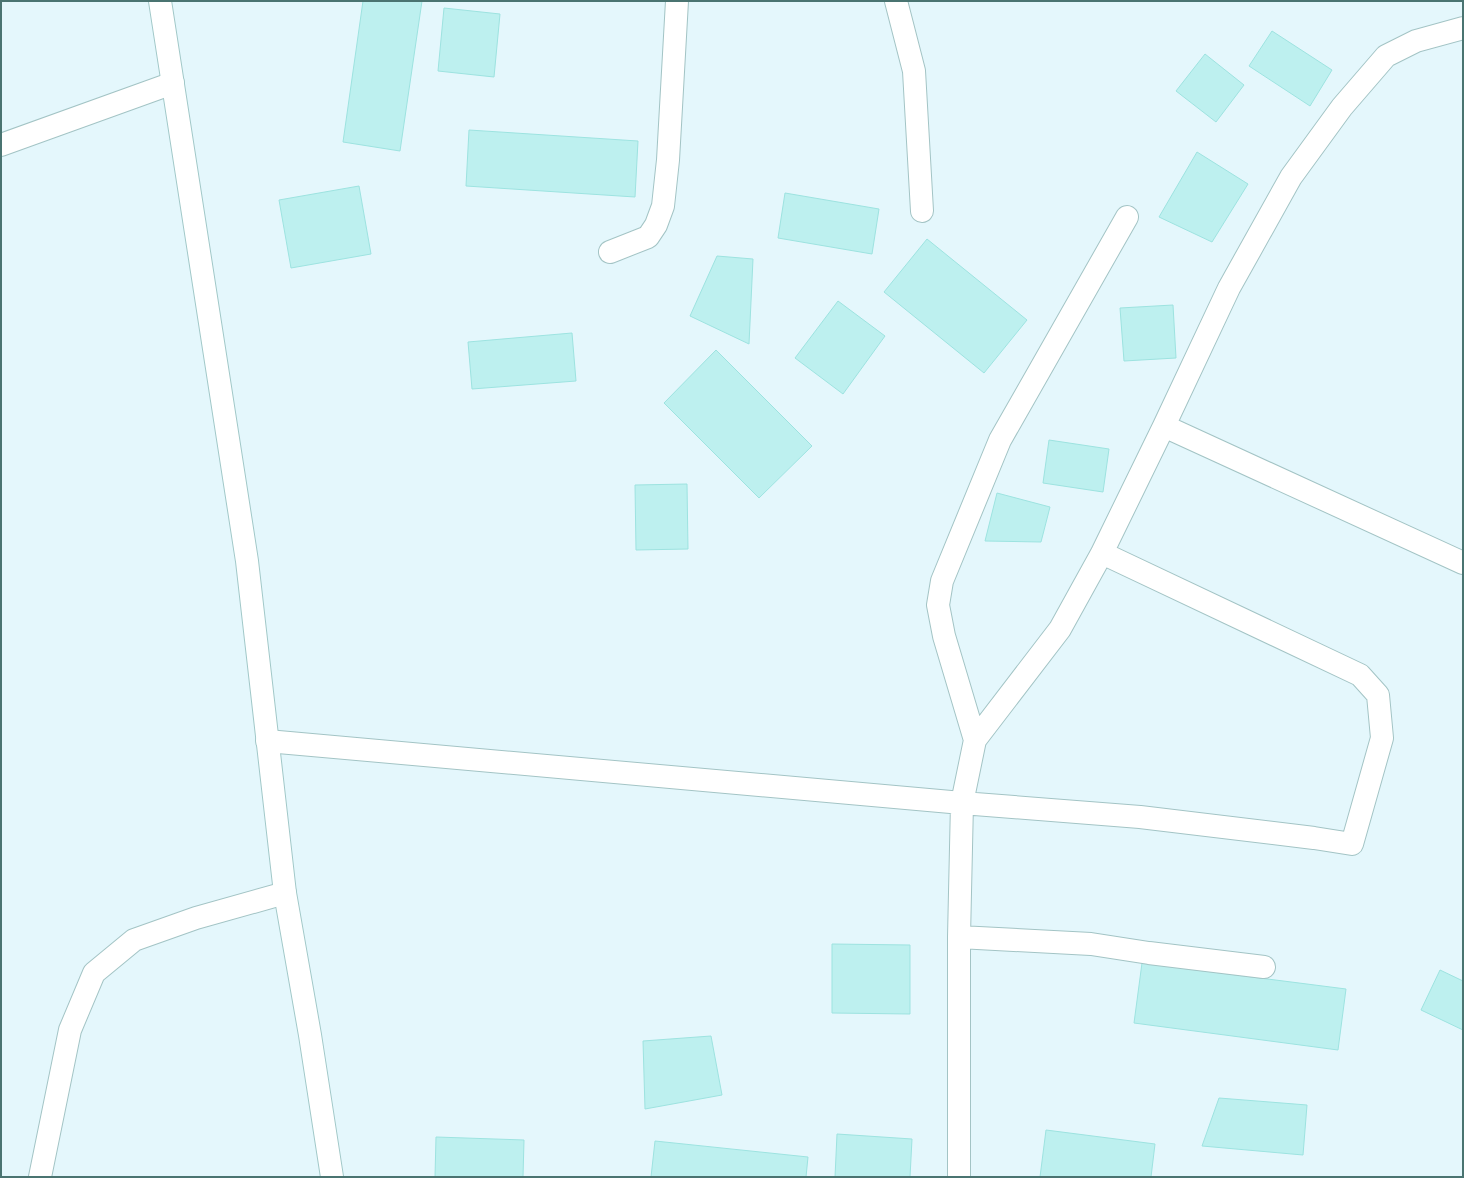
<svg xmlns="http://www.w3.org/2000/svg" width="1464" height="1178" font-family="Jost,sans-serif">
	<rect width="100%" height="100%" fill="#e4f7fc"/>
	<!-- building -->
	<path fill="#bdf0ef" stroke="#9de3e0" d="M 363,1 L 422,1 L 400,151 L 343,142 Z
		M 444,8 L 500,14 L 494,77 L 438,71 Z
		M 1272,31 L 1332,70 L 1310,106 L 1249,66 Z
		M 1205,54 L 1244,85 L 1216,122 L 1176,91 Z
		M 469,130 L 638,141 L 635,197 L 466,186 Z
		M 1197,152 L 1248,184 L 1212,242 L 1159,217 Z
		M 359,186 L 371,254 L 291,268 L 279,200 Z
		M 785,193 L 879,209 L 872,254 L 778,238 Z
		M 927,239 L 1027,320 L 984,373 L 884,292 Z
		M 717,256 L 753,259 L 749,344 L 690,316 Z
		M 838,301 L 885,336 L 843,394 L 795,358 Z
		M 1173,305 L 1176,358 L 1124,361 L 1120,308 Z
		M 572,333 L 576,381 L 472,389 L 468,342 Z
		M 716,350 L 812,446 L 759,498 L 664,403 Z
		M 1049,440 L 1109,449 L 1103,492 L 1043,483 Z
		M 687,484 L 688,549 L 636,550 L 635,485 Z
		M 997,493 L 1050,507 L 1041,542 L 985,541 Z
		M 832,944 L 910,945 L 910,1014 L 832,1013 Z
		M 1142,963 L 1346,989 L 1338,1050 L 1134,1023 Z
		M 1440,970 L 1463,981 L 1463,1030 L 1421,1010 Z
		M 711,1036 L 722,1095 L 645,1109 L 643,1041 Z
		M 1219,1098 L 1307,1105 L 1303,1155 L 1202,1146 Z
		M 1046,1130 L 1155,1144 L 1151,1177 L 1040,1177 Z
		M 837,1134 L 912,1139 L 910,1177 L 835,1177 Z
		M 436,1137 L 524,1140 L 523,1177 L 435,1177 Z
		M 655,1141 L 808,1157 L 806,1177 L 651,1177 Z"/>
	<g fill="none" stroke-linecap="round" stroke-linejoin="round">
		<!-- street casing -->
		<g stroke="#a3c4c5" stroke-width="24">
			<path id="street" d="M 896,1 L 914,71 L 922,211
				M 1,145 L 173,83
				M 610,252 L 648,237 L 656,225 L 663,206 L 668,160 L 677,1
				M 1164,426 L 1463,563
				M 975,740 L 944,636 L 938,605 L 942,581 L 1000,440 L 1127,217
				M 267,741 L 962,803 L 1140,817 L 1314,838 L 1352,844 L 1382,738 L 1378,695 L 1360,675 L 1102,553
				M 959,937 L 1091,944 L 1149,953 L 1264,967
				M 40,1177 L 70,1030 L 94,973 L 134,940 L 196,918 L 285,893
				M 959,1177 L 959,937 L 962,803 L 975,740 L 1060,629 L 1102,553 L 1164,426 L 1229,288 L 1291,177 L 1342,107 L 1386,56 L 1416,41 L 1463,28"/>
		</g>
		<!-- secondary casing -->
		<g stroke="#a1c8c8" stroke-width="24">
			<path id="secondary" d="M 160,1 L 247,561 L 285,893 L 310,1035 L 332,1177"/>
		</g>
		<!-- street -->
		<use href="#street" stroke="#fff" stroke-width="22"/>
		<!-- secondary -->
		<use href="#secondary" stroke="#fff" stroke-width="22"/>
	</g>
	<!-- border -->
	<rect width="1464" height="1178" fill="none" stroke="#4a7471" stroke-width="4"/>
</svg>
